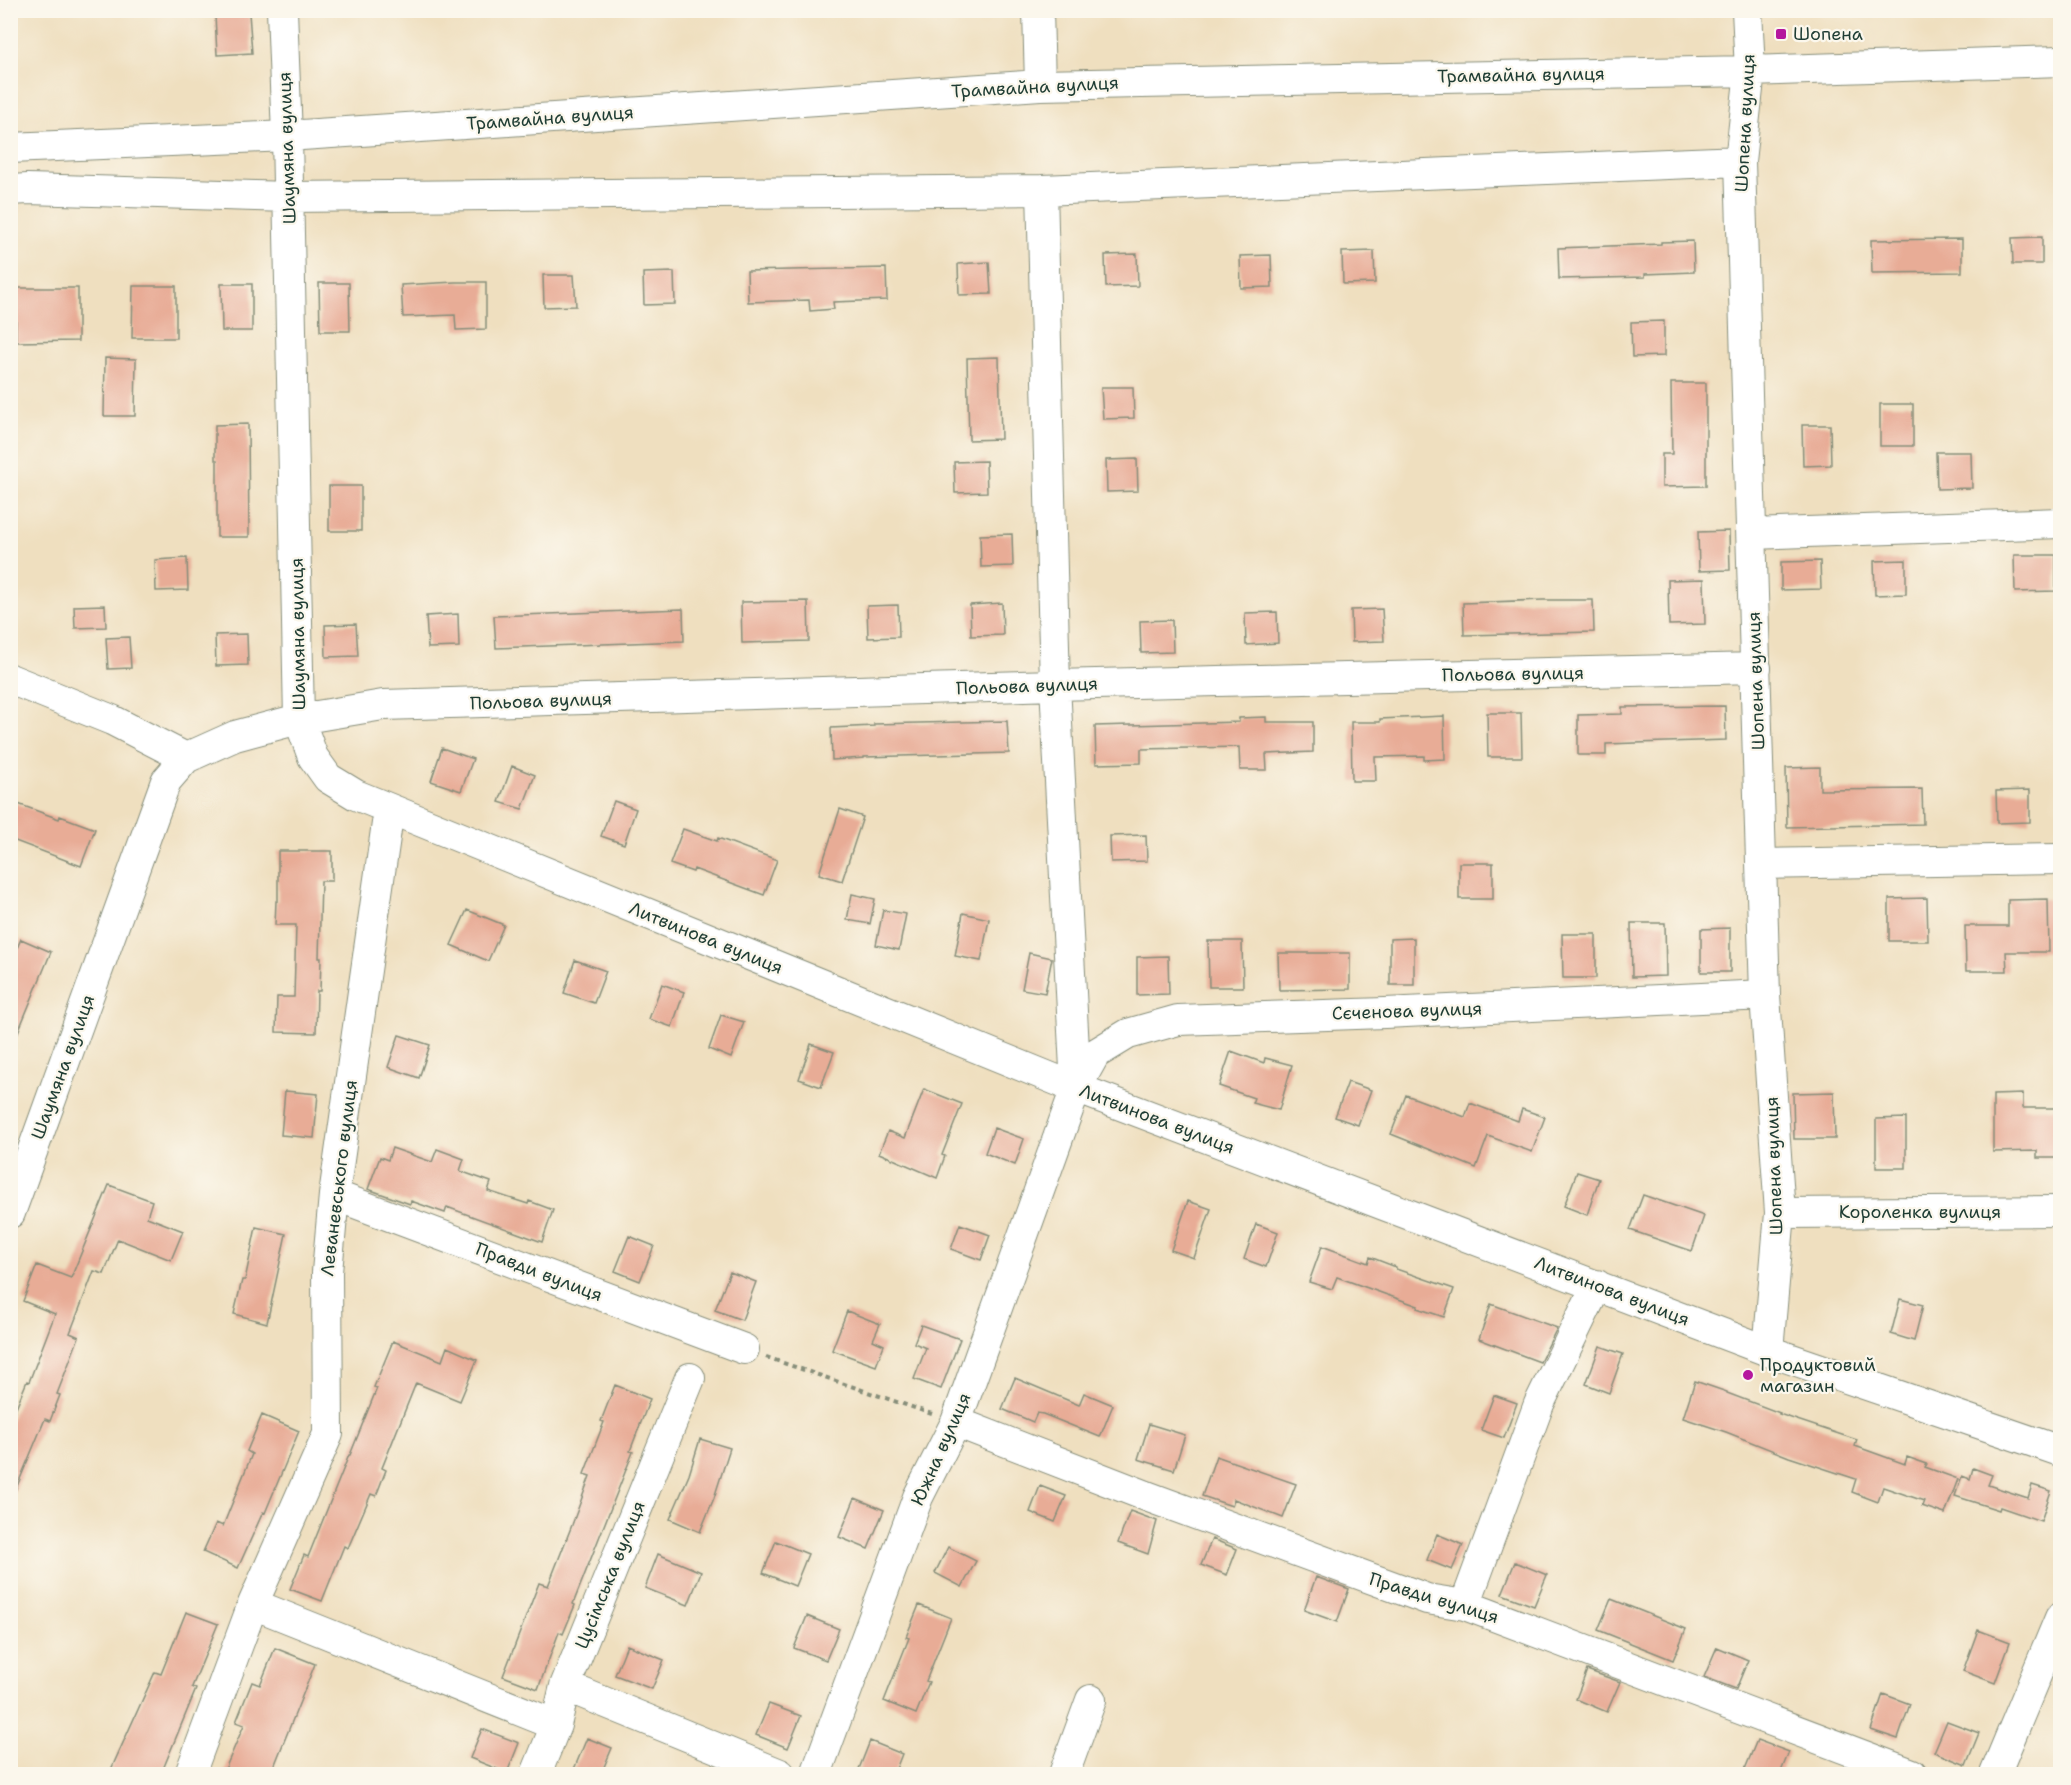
<svg xmlns="http://www.w3.org/2000/svg" width="2071" height="1785" font-family="'Shantell Sans',sans-serif">
	<rect width="100%" height="100%" fill="#fbf7ec"/>
	<filter id="ink" filterUnits="userSpaceOnUse"><feTurbulence type="fractalNoise" baseFrequency=".0167" numOctaves="2"/><feDisplacementMap in="SourceGraphic" scale="12" xChannelSelector="R" yChannelSelector="G"/><feConvolveMatrix kernelMatrix="1 2 1 2 8 2 1 2 1" color-interpolation-filters="sRGB"/></filter>
	<filter id="wash" filterUnits="userSpaceOnUse"><feTurbulence type="fractalNoise" baseFrequency=".008" numOctaves="4" result="noise"/><feDisplacementMap in="SourceGraphic" scale="24" xChannelSelector="R" yChannelSelector="G"/><feGaussianBlur stdDeviation="1.35" result="paint"/><feColorMatrix in="noise" values="0 0 0 0 0 0 0 0 0 0 0 0 0 0 0 0 0 1.4 0 .05"/><feComposite in="paint" operator="in"/></filter>
	<g filter="url(#wash)">
		<rect width="100%" height="100%" fill="#efdfbf"/>
		<g id="blocks">
			<!-- building -->
			<path fill="#e8ac96" d="M 249,13 L 252,53 L 217,55 L 215,15 Z
				M 2042,237 L 2042,264 L 2013,264 L 2012,238 Z
				M 1962,239 L 1962,272 L 1872,273 L 1871,240 Z
				M 1693,241 L 1694,272 L 1645,274 L 1645,277 L 1559,279 L 1558,248 L 1661,244 L 1661,242 Z
				M 1374,251 L 1375,283 L 1343,284 L 1342,252 Z
				M 1137,254 L 1138,286 L 1106,287 L 1105,255 Z
				M 1271,255 L 1272,287 L 1241,288 L 1240,256 Z
				M 989,262 L 991,294 L 959,295 L 958,264 Z
				M 886,268 L 887,300 L 833,302 L 834,309 L 810,311 L 809,300 L 748,302 L 747,271 Z
				M 674,272 L 675,304 L 644,305 L 643,273 Z
				M 543,275 L 574,275 L 576,306 L 544,307 Z
				M 455,282 L 486,282 L 486,329 L 456,330 L 455,315 L 403,317 L 401,285 Z
				M 319,283 L 349,283 L 350,331 L 320,331 Z
				M 221,284 L 252,284 L 252,331 L 222,331 Z
				M 133,286 L 176,286 L 176,338 L 132,338 Z
				M 16,288 L 78,288 L 78,341 L 16,342 Z
				M 1664,321 L 1664,356 L 1632,357 L 1631,322 Z
				M 999,357 L 1001,439 L 969,440 L 967,358 Z
				M 105,358 L 136,359 L 135,416 L 104,416 Z
				M 1671,383 L 1706,383 L 1706,486 L 1662,487 L 1662,454 L 1672,454 Z
				M 1101,387 L 1133,387 L 1134,418 L 1103,419 Z
				M 1880,404 L 1913,404 L 1913,446 L 1880,446 Z
				M 248,424 L 249,537 L 217,537 L 217,460 L 215,460 L 215,425 Z
				M 1802,425 L 1830,425 L 1831,465 L 1803,466 Z
				M 1936,452 L 1971,452 L 1972,488 L 1937,489 Z
				M 1137,459 L 1138,491 L 1107,492 L 1106,460 Z
				M 986,461 L 987,492 L 955,493 L 954,462 Z
				M 329,486 L 361,486 L 361,531 L 329,531 Z
				M 1729,531 L 1730,570 L 1699,571 L 1698,532 Z
				M 1012,534 L 1013,566 L 981,567 L 980,535 Z
				M 2014,555 L 2056,555 L 2056,591 L 2015,592 Z
				M 187,558 L 188,590 L 156,591 L 155,560 Z
				M 1906,560 L 1906,594 L 1875,595 L 1874,561 Z
				M 1820,561 L 1821,589 L 1781,590 L 1781,562 Z
				M 1704,579 L 1705,624 L 1669,625 L 1668,580 Z
				M 1543,600 L 1593,600 L 1594,632 L 1464,635 L 1463,603 Z
				M 808,601 L 809,641 L 742,643 L 741,602 Z
				M 1002,603 L 1003,635 L 971,636 L 970,605 Z
				M 105,605 L 106,627 L 75,628 L 74,606 Z
				M 898,605 L 899,637 L 868,638 L 867,606 Z
				M 683,609 L 684,641 L 496,648 L 494,616 Z
				M 1382,609 L 1384,641 L 1352,642 L 1351,610 Z
				M 1277,612 L 1278,643 L 1246,645 L 1245,613 Z
				M 458,614 L 459,647 L 428,648 L 426,616 Z
				M 1172,620 L 1173,652 L 1141,653 L 1140,621 Z
				M 356,624 L 358,656 L 326,657 L 325,625 Z
				M 247,634 L 248,665 L 216,666 L 215,635 Z
				M 129,637 L 131,668 L 108,669 L 106,638 Z
				M 1725,706 L 1726,740 L 1606,744 L 1606,755 L 1578,755 L 1578,715 L 1622,714 L 1622,707 Z
				M 1487,713 L 1521,713 L 1522,757 L 1488,757 Z
				M 1444,716 L 1445,759 L 1424,760 L 1424,756 L 1375,757 L 1376,781 L 1352,781 L 1351,722 L 1380,722 L 1380,719 Z
				M 1266,717 L 1266,722 L 1313,722 L 1313,752 L 1266,754 L 1267,770 L 1240,770 L 1239,747 L 1141,749 L 1141,763 L 1096,764 L 1095,726 L 1239,722 L 1239,718 Z
				M 1007,721 L 1009,753 L 864,757 L 864,758 L 832,760 L 831,728 L 874,726 L 874,724 Z
				M 442,748 L 473,759 L 461,791 L 431,781 Z
				M 512,766 L 535,775 L 522,809 L 499,802 Z
				M 1820,767 L 1820,790 L 1922,789 L 1923,824 L 1787,827 L 1786,768 Z
				M 2030,790 L 2030,822 L 1997,823 L 1996,791 Z
				M 10,801 L 59,819 L 60,816 L 95,829 L 81,866 L 10,839 Z
				M 614,801 L 636,809 L 624,844 L 601,836 Z
				M 840,809 L 863,817 L 842,881 L 819,874 Z
				M 683,829 L 717,841 L 718,838 L 777,860 L 764,895 L 694,869 L 693,872 L 670,864 Z
				M 1146,835 L 1147,861 L 1111,862 L 1110,836 Z
				M 278,851 L 332,851 L 332,881 L 321,881 L 319,958 L 321,958 L 320,991 L 317,991 L 316,1033 L 276,1032 L 277,997 L 294,997 L 296,925 L 275,925 L 276,901 L 278,901 Z
				M 1459,863 L 1493,863 L 1493,899 L 1459,899 Z
				M 852,894 L 875,899 L 870,924 L 847,920 Z
				M 1927,898 L 1928,941 L 1889,941 L 1889,899 Z
				M 2048,899 L 2049,952 L 2006,952 L 2007,971 L 1966,971 L 1965,926 L 2008,926 L 2008,900 Z
				M 467,910 L 504,925 L 488,961 L 451,945 Z
				M 883,910 L 906,914 L 899,950 L 876,945 Z
				M 963,913 L 989,919 L 981,961 L 955,956 Z
				M 1631,923 L 1665,923 L 1666,976 L 1632,977 Z
				M 1730,928 L 1730,972 L 1701,972 L 1701,929 Z
				M 1562,934 L 1596,934 L 1596,978 L 1563,978 Z
				M 1414,938 L 1414,985 L 1390,985 L 1390,939 Z
				M 21,939 L 51,952 L 11,1049 L 10,964 Z
				M 1208,941 L 1242,941 L 1243,987 L 1209,987 Z
				M 1029,953 L 1052,958 L 1045,993 L 1022,989 Z
				M 1278,953 L 1350,953 L 1350,989 L 1279,990 Z
				M 1168,956 L 1169,994 L 1137,995 L 1137,957 Z
				M 575,960 L 606,971 L 594,1003 L 564,993 Z
				M 662,984 L 684,992 L 672,1027 L 649,1019 Z
				M 721,1015 L 744,1022 L 731,1058 L 709,1049 Z
				M 399,1035 L 430,1045 L 419,1078 L 388,1067 Z
				M 811,1044 L 834,1052 L 821,1087 L 799,1079 Z
				M 1231,1051 L 1264,1063 L 1265,1058 L 1292,1065 L 1279,1110 L 1252,1103 L 1254,1098 L 1219,1086 Z
				M 1348,1082 L 1371,1090 L 1358,1125 L 1335,1117 Z
				M 924,1089 L 962,1104 L 942,1155 L 945,1156 L 937,1178 L 879,1153 L 888,1131 L 905,1138 Z
				M 285,1091 L 318,1094 L 314,1138 L 281,1135 Z
				M 1834,1092 L 1835,1139 L 1794,1139 L 1793,1093 Z
				M 2023,1094 L 2023,1108 L 2061,1108 L 2061,1158 L 2037,1158 L 2037,1151 L 1993,1152 L 1993,1095 Z
				M 1406,1095 L 1465,1117 L 1470,1103 L 1518,1121 L 1522,1109 L 1545,1117 L 1532,1152 L 1488,1136 L 1476,1168 L 1391,1134 Z
				M 1906,1118 L 1906,1168 L 1876,1168 L 1876,1119 Z
				M 994,1128 L 1024,1139 L 1015,1165 L 985,1153 Z
				M 392,1148 L 432,1162 L 437,1149 L 464,1159 L 460,1171 L 491,1182 L 488,1191 L 528,1204 L 529,1201 L 553,1210 L 542,1242 L 447,1207 L 445,1213 L 411,1201 L 410,1204 L 368,1189 L 380,1157 L 388,1160 Z
				M 1577,1172 L 1599,1179 L 1587,1215 L 1564,1206 Z
				M 109,1185 L 152,1201 L 147,1217 L 183,1231 L 171,1260 L 118,1239 L 104,1274 L 94,1271 L 70,1333 L 79,1337 L 57,1394 L 60,1395 L 50,1421 L 45,1419 L 10,1503 L 10,1422 L 27,1381 L 29,1382 L 55,1314 L 23,1301 L 37,1265 L 71,1278 Z
				M 1643,1195 L 1704,1216 L 1692,1251 L 1630,1230 Z
				M 1188,1201 L 1211,1209 L 1194,1258 L 1171,1250 Z
				M 960,1224 L 990,1235 L 981,1260 L 951,1249 Z
				M 1256,1224 L 1278,1232 L 1266,1267 L 1244,1259 Z
				M 256,1227 L 286,1234 L 267,1323 L 234,1314 L 242,1280 L 245,1280 Z
				M 629,1236 L 654,1246 L 640,1281 L 615,1271 Z
				M 1322,1246 L 1368,1263 L 1370,1257 L 1396,1267 L 1396,1269 L 1454,1289 L 1444,1317 L 1417,1308 L 1418,1306 L 1337,1277 L 1332,1289 L 1309,1282 Z
				M 730,1272 L 756,1282 L 742,1320 L 715,1310 Z
				M 1900,1299 L 1923,1305 L 1914,1341 L 1891,1334 Z
				M 1491,1304 L 1557,1328 L 1540,1362 L 1479,1339 Z
				M 847,1311 L 880,1324 L 873,1340 L 884,1345 L 876,1366 L 832,1350 Z
				M 921,1325 L 960,1339 L 941,1389 L 914,1379 L 926,1348 L 914,1343 Z
				M 393,1341 L 442,1361 L 447,1347 L 477,1360 L 460,1401 L 416,1383 L 382,1468 L 386,1470 L 376,1496 L 371,1494 L 348,1548 L 344,1546 L 322,1601 L 290,1589 L 304,1555 L 308,1557 L 349,1455 L 350,1455 L 377,1388 L 374,1387 Z
				M 1600,1346 L 1623,1354 L 1609,1393 L 1586,1384 Z
				M 1015,1378 L 1079,1405 L 1084,1393 L 1113,1405 L 1100,1437 L 1043,1414 L 1037,1413 L 1033,1422 L 1002,1409 Z
				M 1695,1381 L 1727,1392 L 1727,1393 L 1780,1413 L 1779,1414 L 1857,1440 L 1855,1446 L 1905,1464 L 1907,1457 L 1927,1464 L 1925,1467 L 1958,1479 L 1945,1514 L 1922,1506 L 1924,1501 L 1883,1487 L 1878,1502 L 1852,1492 L 1856,1479 L 1789,1457 L 1726,1432 L 1683,1418 Z
				M 615,1385 L 650,1399 L 630,1451 L 633,1452 L 573,1604 L 575,1605 L 563,1634 L 559,1632 L 538,1689 L 503,1676 L 539,1583 L 548,1586 L 572,1525 L 590,1476 L 584,1474 L 604,1422 L 601,1421 Z
				M 1494,1395 L 1517,1403 L 1504,1438 L 1481,1430 Z
				M 262,1415 L 299,1431 L 265,1513 L 263,1512 L 238,1568 L 203,1552 L 216,1523 L 223,1526 L 252,1454 L 247,1451 Z
				M 1149,1424 L 1185,1435 L 1174,1470 L 1138,1459 Z
				M 700,1439 L 730,1448 L 714,1498 L 700,1532 L 670,1519 L 689,1475 Z
				M 1216,1456 L 1296,1484 L 1283,1518 L 1234,1499 L 1232,1506 L 1202,1496 Z
				M 1973,1468 L 1992,1475 L 1988,1485 L 2028,1498 L 2032,1485 L 2051,1491 L 2041,1521 L 2000,1507 L 1999,1510 L 1955,1496 L 1962,1476 L 1970,1479 Z
				M 1040,1486 L 1066,1496 L 1055,1522 L 1030,1512 Z
				M 855,1498 L 884,1510 L 868,1549 L 839,1537 Z
				M 1130,1511 L 1157,1521 L 1148,1554 L 1118,1543 Z
				M 1437,1534 L 1463,1545 L 1452,1570 L 1427,1560 Z
				M 1212,1539 L 1237,1549 L 1227,1575 L 1201,1565 Z
				M 776,1541 L 808,1554 L 795,1586 L 763,1573 Z
				M 948,1547 L 976,1561 L 962,1587 L 935,1573 Z
				M 658,1554 L 701,1572 L 688,1605 L 645,1588 Z
				M 1515,1562 L 1547,1575 L 1534,1606 L 1502,1594 Z
				M 1316,1577 L 1349,1589 L 1337,1622 L 1304,1610 Z
				M 1611,1599 L 1686,1629 L 1673,1660 L 1598,1630 Z
				M 919,1605 L 951,1618 L 926,1681 L 929,1682 L 916,1714 L 884,1701 L 909,1638 L 906,1637 Z
				M 186,1612 L 218,1624 L 192,1687 L 196,1689 L 161,1774 L 109,1774 L 155,1672 L 161,1674 Z
				M 807,1616 L 839,1629 L 826,1660 L 794,1648 Z
				M 1978,1630 L 2010,1642 L 1995,1683 L 1963,1671 Z
				M 627,1645 L 664,1660 L 652,1689 L 615,1675 Z
				M 1717,1647 L 1748,1660 L 1736,1689 L 1704,1677 Z
				M 275,1648 L 315,1664 L 271,1774 L 223,1774 L 244,1725 L 236,1722 L 252,1682 L 260,1685 Z
				M 1587,1670 L 1620,1682 L 1607,1712 L 1576,1699 Z
				M 1883,1694 L 1910,1704 L 1898,1739 L 1871,1730 Z
				M 769,1704 L 801,1716 L 788,1748 L 756,1735 Z
				M 1947,1721 L 1979,1733 L 1966,1765 L 1934,1752 Z
				M 482,1729 L 519,1743 L 507,1773 L 470,1758 Z
				M 587,1738 L 612,1748 L 601,1774 L 572,1774 Z
				M 1757,1740 L 1789,1752 L 1780,1774 L 1743,1774 Z
				M 870,1741 L 902,1754 L 894,1774 L 857,1774 Z"/>
		</g>
	</g>
	<g filter="url(#ink)">
		<use href="#blocks" fill-opacity="0" stroke="#878e7a" stroke-width="1.5"/>
		<g fill="none" stroke-linecap="round" stroke-linejoin="round">
			<!-- minor casing -->
			<g stroke="#878e7a" stroke-width="32">
				<path id="minor" d="M 282,10 L 287,136 L 299,719 L 313,757 L 328,778 L 356,795 L 1076,1088 L 1768,1351 L 2060,1451
					M 1038,10 L 1040,85
					M 1747,10 L 1750,71 L 1740,161 L 1765,995 L 1780,1213 L 1768,1351
					M 10,148 L 287,136 L 1040,85 L 1750,71 L 2060,61
					M 10,190 L 28,189 L 288,197 L 1042,190 L 1740,161
					M 1042,190 L 1055,685 L 1076,1088
					M 1752,534 L 2060,523
					M 10,679 L 112,720 L 186,758
					M 1762,864 L 2060,859
					M 334,1195 L 744,1349
					M 10,1213 L 166,781 L 186,758 L 235,736 L 299,719 L 383,705 L 1055,685 L 1756,668
					M 1780,1213 L 2060,1211
					M 956,1422 L 1149,1497 L 1427,1599 L 1465,1605 L 1912,1774
					M 253,1604 L 556,1725
					M 1465,1605 L 1539,1404 L 1597,1285
					M 565,1686 L 780,1774
					M 190,1774 L 253,1604 L 328,1434 L 327,1272 L 334,1195 L 389,809
					M 536,1774 L 556,1725 L 565,1686 L 690,1378
					M 816,1774 L 918,1497 L 956,1422 L 1076,1088 L 1095,1054 L 1128,1034 L 1178,1020 L 1385,1013 L 1765,995
					M 1064,1774 L 1091,1700
					M 1995,1774 L 2060,1618"/>
			</g>
			<!-- path -->
			<path stroke="#878e7a" stroke-width="4" stroke-dasharray="4.5 4.5" stroke-linecap="butt" d="M 766,1357 L 932,1414"/>
			<!-- minor -->
			<use href="#minor" stroke="#fff" stroke-width="30"/>
		</g>
	</g>
	<!-- markers -->
	<g fill="#b5179e" stroke="#fbf7ec" stroke-width="2">
		<rect x="1775" y="28" width="12" height="12" rx="3"/>
		<circle cx="1748" cy="1375" r="6"/>
	</g>
	<g text-anchor="middle" dominant-baseline="central" stroke-width="4.5" stroke-linejoin="round" paint-order="stroke">
		<!-- poi labels -->
		<g font-size="18" fill="#1f3d34" stroke="#fbf7ec" text-anchor="start">
			<text x="1793" y="34">Шопена</text>
			<text x="1760" y="1365">Продуктовий<tspan x="1760" dy="21">магазин</tspan></text>
		</g>
		<!-- street labels -->
		<g font-size="18" fill="#1f3d34" stroke="#fbf7ec">
			<text transform="translate(1521 75) rotate(-1)">Трамвайна вулиця</text>
			<text transform="translate(1035 87) rotate(-3)">Трамвайна вулиця</text>
			<text transform="translate(550 118) rotate(-4)">Трамвайна вулиця</text>
			<text transform="translate(1745 123) rotate(-87)">Шопена вулиця</text>
			<text transform="translate(287 148) rotate(-92)">Шаумяна вулиця</text>
			<text transform="translate(298 634) rotate(-91)">Шаумяна вулиця</text>
			<text transform="translate(1513 674) rotate(-1)">Польова вулиця</text>
			<text transform="translate(1756 681) rotate(-92)">Шопена вулиця</text>
			<text transform="translate(1027 686) rotate(-2)">Польова вулиця</text>
			<text transform="translate(541 701) rotate(-2)">Польова вулиця</text>
			<text transform="translate(706 938) rotate(22)">Литвинова вулиця</text>
			<text transform="translate(1407 1011) rotate(-2)">Сєченова вулиця</text>
			<text transform="translate(63 1067) rotate(-70)">Шаумяна вулиця</text>
			<text transform="translate(1157 1119) rotate(21)">Литвинова вулиця</text>
			<text transform="translate(1774 1166) rotate(-92)">Шопена вулиця</text>
			<text transform="translate(339 1178) rotate(-83)">Леваневського вулиця</text>
			<text x="1920" y="1212">Короленка вулиця</text>
			<text transform="translate(539 1272) rotate(21)">Правди вулиця</text>
			<text transform="translate(1612 1291) rotate(21)">Литвинова вулиця</text>
			<text transform="translate(941 1449) rotate(-66)">Южна вулиця</text>
			<text transform="translate(610 1575) rotate(-68)">Цусімська вулиця</text>
			<text transform="translate(1434 1598) rotate(17)">Правди вулиця</text>
		</g>
	</g>
	<!-- margin -->
	<rect width="2071" height="1785" fill="none" stroke="#fbf7ec" stroke-width="36"/>
</svg>
